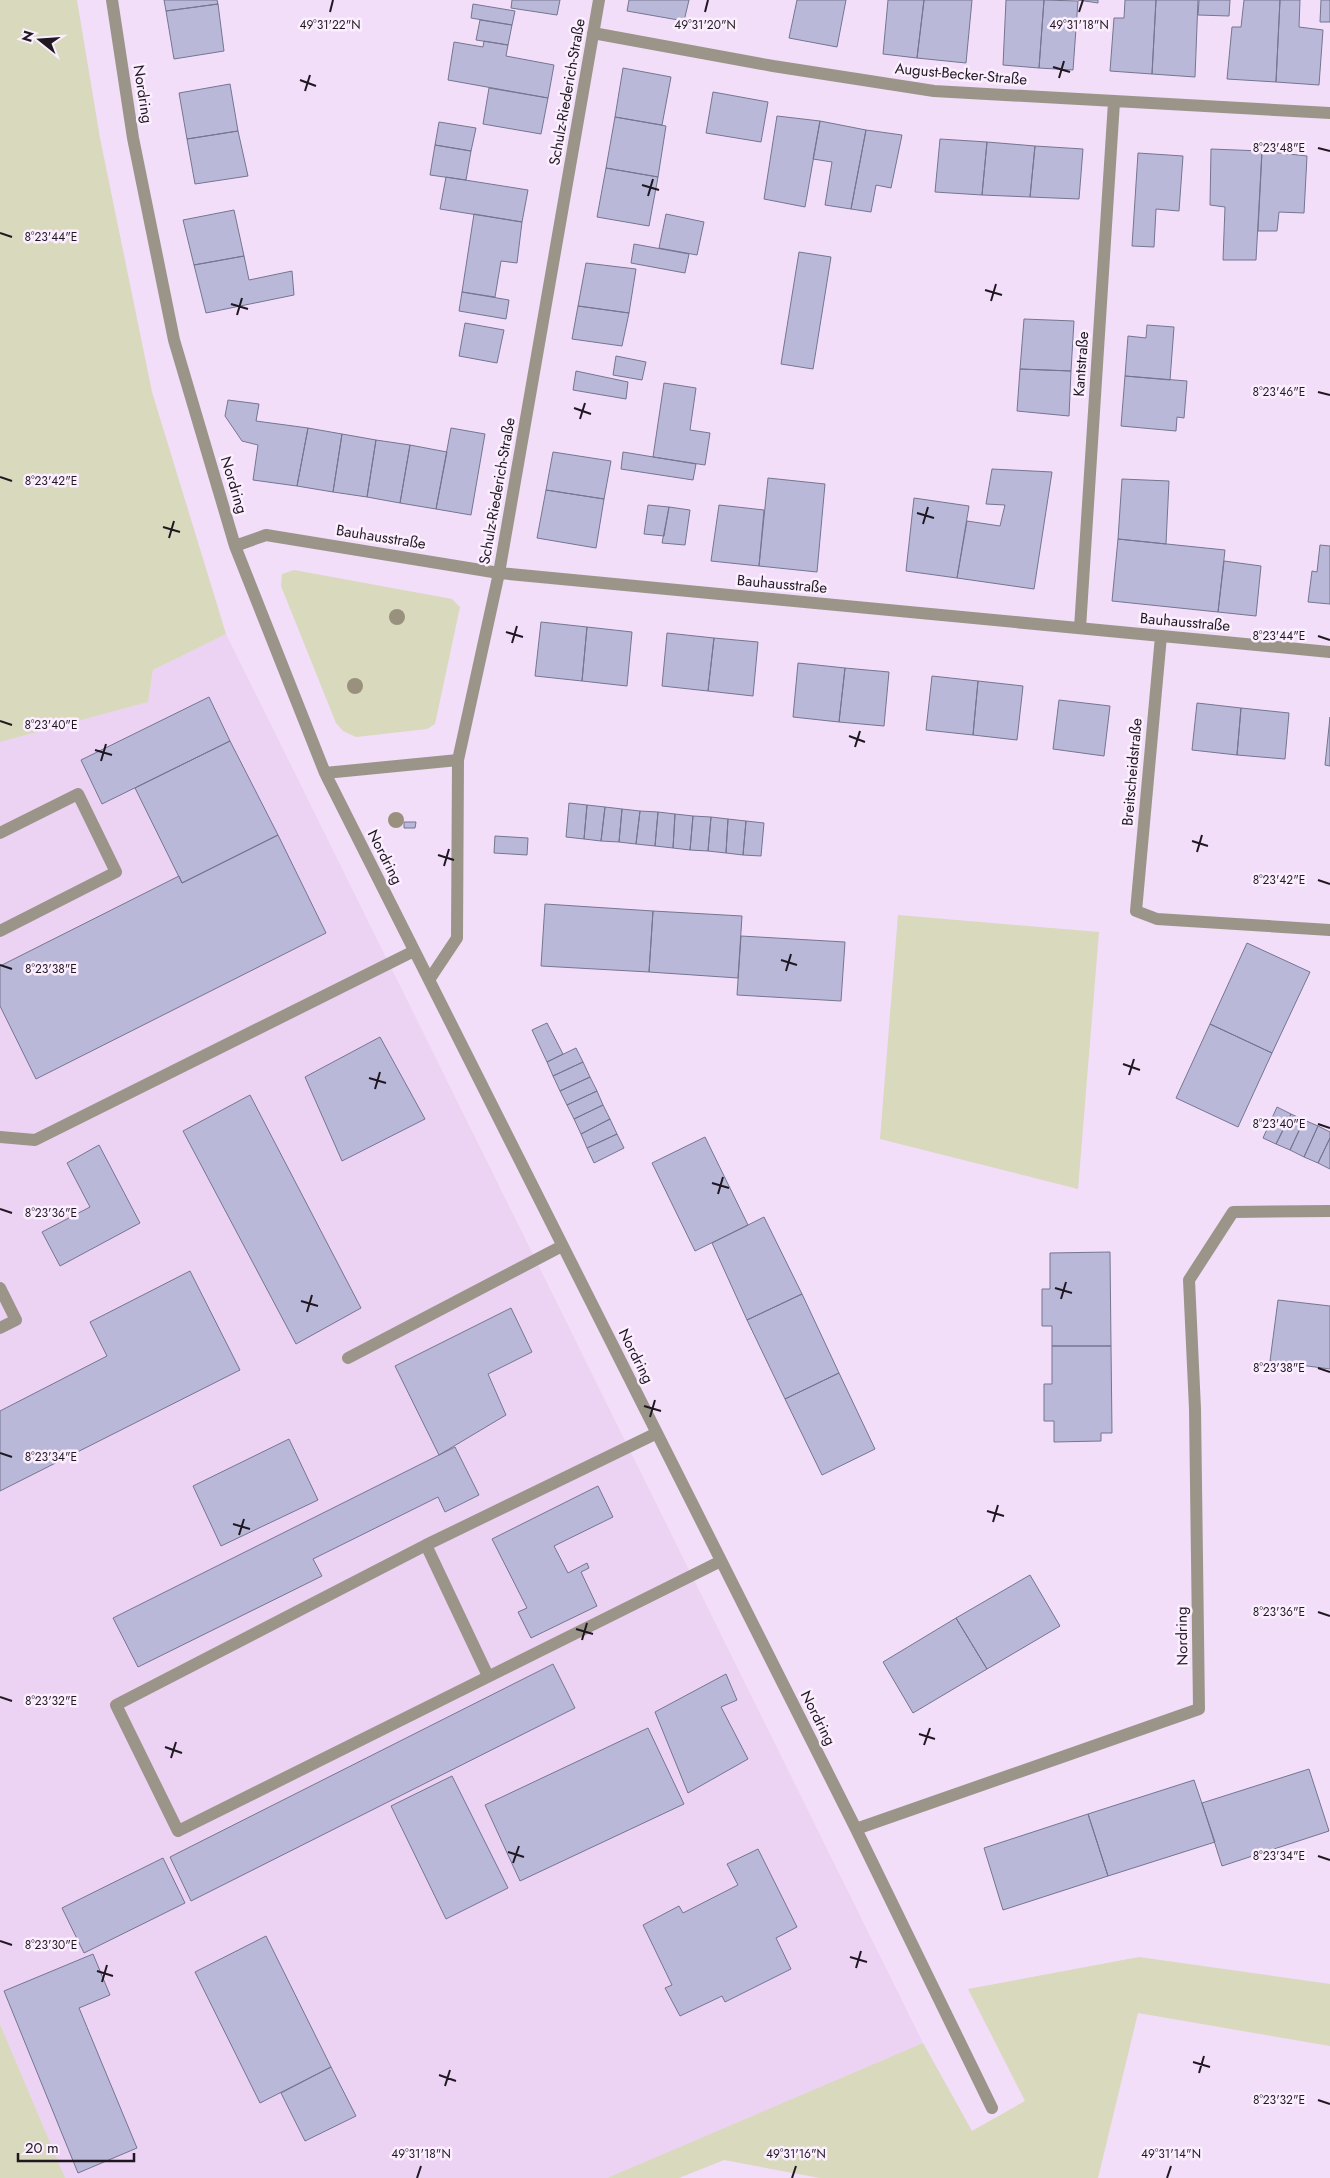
<svg xmlns="http://www.w3.org/2000/svg" width="1330" height="2178" font-family="Jost,sans-serif">
	<rect width="100%" height="100%" fill="#f2def8"/>
	<!-- built -->
	<path fill="#ecd2f3" d="M 226,634 L 923,2043 L 607,2178 L 65,2178 L 0,2024 L 0,742 L 148,702 L 153,670 Z"/>
	<!-- green -->
	<path fill="#d8d9bd" d="M 0,0 L 77,0 L 100,138 L 152,392 L 226,634 L 153,670 L 148,702 L 0,742 Z
		M 294,570 L 452,599 L 460,607 L 435,724 L 427,729 L 356,737 L 343,731 L 336,723 L 281,586 L 282,574 Z
		M 898,915 L 1099,932 L 1078,1189 L 880,1139 Z
		M 1139,1957 L 1330,1984 L 1330,2046 L 1138,2013 L 1098,2178 L 820,2178 L 724,2160 L 679,2178 L 607,2178 L 923,2043 L 972,2131 L 1025,2101 L 968,1989 Z
		M 0,2024 L 65,2178 L 0,2178 Z"/>
	<!-- building -->
	<path fill="#b9b8d9" stroke="#767590" d="M 164,0 L 217,0 L 218,4 L 166,11 Z
		M 512,0 L 560,0 L 557,15 L 511,8 Z
		M 629,0 L 689,0 L 684,21 L 627,11 Z
		M 797,0 L 846,0 L 837,47 L 789,38 Z
		M 888,0 L 924,0 L 917,58 L 883,54 Z
		M 924,0 L 972,0 L 966,63 L 917,58 Z
		M 1006,0 L 1044,0 L 1039,68 L 1003,65 Z
		M 1044,0 L 1078,1 L 1073,70 L 1039,68 Z
		M 1078,0 L 1098,0 L 1098,3 Z
		M 1125,0 L 1156,0 L 1152,74 L 1110,71 L 1114,18 L 1124,18 Z
		M 1156,0 L 1198,0 L 1195,77 L 1152,74 Z
		M 1199,0 L 1230,0 L 1229,16 L 1198,15 Z
		M 1244,0 L 1280,0 L 1276,82 L 1227,79 L 1232,27 L 1241,27 Z
		M 1280,0 L 1300,0 L 1299,27 L 1323,30 L 1319,85 L 1276,82 Z
		M 1321,0 L 1330,0 L 1330,22 L 1320,22 Z
		M 218,4 L 224,51 L 174,59 L 166,11 Z
		M 473,4 L 515,11 L 512,25 L 471,18 Z
		M 480,20 L 512,25 L 508,45 L 476,40 Z
		M 484,41 L 508,45 L 506,56 L 554,65 L 548,98 L 448,80 L 454,42 L 483,47 Z
		M 623,68 L 671,77 L 662,125 L 615,117 Z
		M 230,84 L 238,131 L 187,139 L 179,93 Z
		M 489,88 L 548,98 L 541,134 L 483,124 Z
		M 713,92 L 768,102 L 761,142 L 706,133 Z
		M 777,116 L 820,121 L 805,207 L 764,199 Z
		M 615,117 L 666,126 L 658,177 L 606,168 Z
		M 820,121 L 866,130 L 851,209 L 825,205 L 832,162 L 813,159 Z
		M 439,122 L 476,128 L 471,151 L 435,145 Z
		M 866,130 L 902,135 L 891,188 L 876,185 L 871,212 L 851,209 Z
		M 238,131 L 248,176 L 195,184 L 187,139 Z
		M 940,139 L 987,142 L 982,195 L 935,192 Z
		M 987,142 L 1035,146 L 1030,197 L 982,195 Z
		M 435,145 L 471,151 L 466,180 L 430,175 Z
		M 1035,146 L 1083,149 L 1079,199 L 1030,197 Z
		M 1211,149 L 1262,151 L 1256,260 L 1223,260 L 1225,207 L 1210,205 Z
		M 1262,151 L 1307,156 L 1304,213 L 1279,212 L 1277,231 L 1258,231 Z
		M 1138,153 L 1183,156 L 1179,211 L 1156,209 L 1154,247 L 1132,246 Z
		M 606,168 L 658,177 L 649,226 L 597,217 Z
		M 446,177 L 528,190 L 522,222 L 440,209 Z
		M 234,210 L 244,256 L 194,265 L 183,220 Z
		M 474,214 L 522,222 L 517,263 L 501,261 L 495,297 L 462,292 Z
		M 666,214 L 704,222 L 697,255 L 659,248 Z
		M 634,244 L 689,254 L 685,273 L 631,263 Z
		M 799,252 L 831,257 L 813,369 L 781,364 Z
		M 244,256 L 249,280 L 292,271 L 294,295 L 206,313 L 194,265 Z
		M 586,263 L 636,269 L 629,313 L 578,306 Z
		M 462,292 L 509,300 L 506,319 L 459,311 Z
		M 578,306 L 629,313 L 622,346 L 572,339 Z
		M 1024,319 L 1074,321 L 1071,371 L 1020,369 Z
		M 465,323 L 504,330 L 497,363 L 459,356 Z
		M 1147,325 L 1174,327 L 1170,380 L 1125,376 L 1128,336 L 1146,338 Z
		M 616,356 L 646,362 L 642,380 L 613,375 Z
		M 1020,369 L 1071,371 L 1069,416 L 1017,411 Z
		M 576,371 L 628,382 L 626,399 L 573,390 Z
		M 1125,376 L 1187,381 L 1184,418 L 1177,417 L 1176,431 L 1121,426 Z
		M 664,383 L 696,388 L 690,430 L 710,433 L 705,465 L 653,457 Z
		M 228,400 L 259,404 L 256,421 L 308,428 L 297,486 L 253,480 L 258,445 L 242,441 L 225,416 Z
		M 308,428 L 342,434 L 333,492 L 297,486 Z
		M 451,428 L 485,434 L 471,515 L 436,509 Z
		M 342,434 L 376,440 L 367,497 L 333,492 Z
		M 376,440 L 410,445 L 400,503 L 367,497 Z
		M 410,445 L 447,452 L 436,509 L 400,503 Z
		M 553,452 L 611,461 L 604,499 L 546,490 Z
		M 623,452 L 696,464 L 693,480 L 621,469 Z
		M 992,469 L 1052,472 L 1034,589 L 957,578 L 967,521 L 1000,526 L 1005,505 L 986,504 Z
		M 768,478 L 825,484 L 817,572 L 759,566 Z
		M 1122,479 L 1169,481 L 1166,544 L 1118,539 Z
		M 546,490 L 604,499 L 596,548 L 537,538 Z
		M 914,498 L 969,506 L 957,578 L 906,571 Z
		M 648,505 L 669,507 L 664,536 L 644,534 Z
		M 719,505 L 764,510 L 759,566 L 711,561 Z
		M 669,507 L 690,510 L 685,545 L 662,543 Z
		M 1118,539 L 1225,550 L 1218,612 L 1112,601 Z
		M 1320,545 L 1330,546 L 1330,604 L 1308,602 L 1312,571 L 1317,572 Z
		M 1224,561 L 1261,566 L 1256,616 L 1218,612 Z
		M 541,622 L 587,627 L 582,681 L 535,676 Z
		M 587,627 L 632,632 L 627,686 L 582,681 Z
		M 667,633 L 714,638 L 708,691 L 662,686 Z
		M 714,638 L 758,642 L 753,696 L 708,691 Z
		M 798,663 L 845,668 L 839,722 L 793,717 Z
		M 845,668 L 889,672 L 884,726 L 839,722 Z
		M 932,676 L 978,681 L 973,735 L 926,730 Z
		M 978,681 L 1023,686 L 1017,740 L 973,735 Z
		M 209,697 L 230,741 L 102,804 L 81,760 Z
		M 1059,700 L 1110,706 L 1104,756 L 1053,749 Z
		M 1197,703 L 1241,708 L 1237,755 L 1192,750 Z
		M 1241,708 L 1289,713 L 1285,759 L 1237,755 Z
		M 1330,717 L 1330,766 L 1325,765 Z
		M 230,741 L 278,835 L 182,883 L 135,788 Z
		M 569,803 L 587,805 L 584,839 L 566,837 Z
		M 587,805 L 605,807 L 601,841 L 584,839 Z
		M 605,807 L 622,809 L 619,842 L 601,841 Z
		M 622,809 L 640,811 L 636,844 L 619,842 Z
		M 640,811 L 658,812 L 655,846 L 636,844 Z
		M 658,812 L 675,814 L 673,848 L 655,846 Z
		M 675,814 L 693,816 L 690,850 L 673,848 Z
		M 693,816 L 711,817 L 708,851 L 690,850 Z
		M 711,817 L 728,819 L 726,853 L 708,851 Z
		M 728,819 L 746,821 L 743,855 L 726,853 Z
		M 746,821 L 764,823 L 761,856 L 743,855 Z
		M 404,822 L 416,822 L 415,828 L 404,828 Z
		M 278,835 L 326,933 L 36,1079 L 0,1006 L 0,966 L 179,876 L 182,883 Z
		M 495,836 L 528,838 L 527,855 L 494,853 Z
		M 545,904 L 653,911 L 649,972 L 541,966 Z
		M 653,911 L 742,916 L 738,978 L 649,972 Z
		M 741,936 L 845,942 L 841,1001 L 737,995 Z
		M 1247,943 L 1310,972 L 1272,1053 L 1210,1024 Z
		M 547,1023 L 563,1054 L 547,1062 L 532,1030 Z
		M 1210,1024 L 1272,1053 L 1238,1127 L 1176,1098 Z
		M 380,1037 L 425,1119 L 342,1161 L 305,1077 Z
		M 576,1048 L 583,1062 L 553,1076 L 547,1062 Z
		M 583,1062 L 590,1077 L 560,1091 L 553,1076 Z
		M 590,1077 L 597,1091 L 567,1105 L 560,1091 Z
		M 597,1091 L 603,1105 L 574,1119 L 567,1105 Z
		M 250,1095 L 361,1308 L 296,1344 L 183,1131 Z
		M 603,1105 L 610,1119 L 581,1134 L 574,1119 Z
		M 1277,1107 L 1291,1114 L 1276,1144 L 1263,1138 Z
		M 1291,1114 L 1304,1120 L 1290,1150 L 1276,1144 Z
		M 610,1119 L 617,1134 L 587,1148 L 581,1134 Z
		M 1304,1120 L 1318,1126 L 1304,1157 L 1290,1150 Z
		M 1318,1126 L 1330,1132 L 1330,1138 L 1318,1163 L 1304,1157 Z
		M 617,1134 L 624,1148 L 594,1163 L 587,1148 Z
		M 705,1137 L 748,1225 L 695,1251 L 652,1163 Z
		M 1330,1138 L 1330,1169 L 1318,1163 Z
		M 99,1145 L 140,1223 L 60,1266 L 42,1232 L 90,1207 L 67,1163 Z
		M 764,1217 L 802,1294 L 747,1320 L 712,1243 Z
		M 1110,1252 L 1111,1346 L 1052,1346 L 1052,1326 L 1042,1326 L 1042,1289 L 1050,1289 L 1050,1253 Z
		M 190,1271 L 240,1370 L 0,1491 L 0,1411 L 107,1356 L 90,1322 Z
		M 802,1294 L 839,1373 L 785,1399 L 747,1320 Z
		M 1278,1300 L 1330,1306 L 1330,1369 L 1270,1361 Z
		M 511,1308 L 532,1352 L 488,1374 L 506,1415 L 439,1455 L 395,1366 Z
		M 1052,1346 L 1111,1346 L 1112,1433 L 1101,1433 L 1101,1441 L 1054,1442 L 1054,1421 L 1044,1421 L 1044,1384 L 1052,1384 Z
		M 839,1373 L 875,1449 L 822,1475 L 785,1399 Z
		M 289,1439 L 318,1500 L 221,1546 L 193,1486 Z
		M 455,1447 L 479,1495 L 445,1512 L 438,1497 L 313,1559 L 322,1576 L 138,1667 L 113,1618 Z
		M 598,1486 L 613,1517 L 554,1546 L 568,1573 L 587,1563 L 589,1568 L 581,1572 L 597,1606 L 531,1638 L 518,1612 L 527,1608 L 492,1539 Z
		M 1030,1575 L 1060,1626 L 987,1669 L 956,1618 Z
		M 956,1618 L 987,1669 L 913,1713 L 883,1662 Z
		M 553,1664 L 575,1708 L 191,1901 L 170,1857 Z
		M 726,1674 L 737,1700 L 721,1707 L 748,1759 L 688,1793 L 655,1712 Z
		M 648,1728 L 684,1804 L 520,1881 L 485,1805 Z
		M 1309,1769 L 1329,1831 L 1222,1866 L 1202,1803 Z
		M 452,1776 L 508,1888 L 446,1919 L 391,1806 Z
		M 1194,1780 L 1215,1842 L 1108,1876 L 1088,1814 Z
		M 1088,1814 L 1108,1876 L 1003,1910 L 984,1848 Z
		M 758,1849 L 797,1927 L 776,1938 L 791,1969 L 725,2002 L 722,1996 L 680,2016 L 665,1988 L 672,1985 L 643,1925 L 679,1906 L 683,1913 L 738,1885 L 727,1864 Z
		M 163,1858 L 185,1903 L 84,1953 L 62,1908 Z
		M 266,1936 L 331,2067 L 260,2103 L 195,1972 Z
		M 93,1954 L 110,1995 L 79,2008 L 137,2148 L 78,2173 L 4,1991 Z
		M 331,2067 L 356,2116 L 305,2141 L 281,2093 Z"/>
	<g fill="none" stroke-linecap="round" stroke-linejoin="round">
		<!-- minor -->
		<path stroke="#9b9589" stroke-width="12" d="M 112,0 L 133,138 L 174,340 L 235,546 L 325,773 L 856,1829 L 992,2108
			M 593,33 L 773,66 L 934,91 L 1330,113
			M 235,546 L 266,535 L 499,573 L 1330,652
			M 1080,628 L 1114,102
			M 1161,636 L 1136,911 L 1157,919 L 1330,930
			M 325,773 L 458,760
			M 0,833 L 78,794 L 116,872 L 0,931
			M 429,980 L 457,938 L 458,760 L 499,573 L 599,0
			M 0,1137 L 35,1140 L 414,951
			M 0,1288 L 16,1320 L 0,1328
			M 348,1358 L 562,1246
			M 657,1433 L 426,1545 L 116,1705 L 178,1831 L 721,1561
			M 426,1545 L 488,1676
			M 856,1829 L 1199,1709 L 1195,1409 L 1189,1280 L 1233,1212 L 1330,1211"/>
	</g>
	<!-- trees -->
	<g fill="#99917e">
		<circle cx="397" cy="617" r="8"/>
		<circle cx="355" cy="686" r="8"/>
		<circle cx="396" cy="820" r="8"/>
	</g>
	<!-- ticks -->
	<path fill="none" stroke="#1f1821" stroke-width="2" d="M 330,12 L 333,0M 705,12 L 708,0M 1079,12 L 1083,0M 1053,67 L 1070,72M 1059,78 L 1064,61M 300,80 L 316,86M 305,91 L 310,75M 1318,148 L 1330,151M 642,185 L 659,190M 648,196 L 653,179M 0,233 L 12,237M 985,290 L 1002,295M 991,301 L 996,284M 231,304 L 248,309M 237,315 L 242,298M 1318,392 L 1330,395M 574,408 L 591,414M 580,419 L 585,403M 0,477 L 12,481M 917,513 L 934,518M 923,524 L 928,507M 163,527 L 180,532M 169,538 L 174,521M 506,632 L 523,637M 1318,636 L 1330,640M 512,643 L 517,626M 0,721 L 12,725M 849,736 L 865,742M 855,747 L 860,731M 95,750 L 112,755M 101,761 L 106,744M 1192,841 L 1208,846M 1197,852 L 1202,835M 438,855 L 454,860M 444,866 L 449,849M 1318,880 L 1330,884M 781,960 L 797,965M 0,965 L 12,969M 786,971 L 791,954M 1123,1064 L 1140,1070M 1129,1075 L 1134,1059M 369,1078 L 386,1083M 375,1089 L 380,1072M 1318,1124 L 1330,1128M 712,1183 L 729,1188M 718,1194 L 723,1177M 0,1209 L 12,1213M 1055,1288 L 1072,1293M 1061,1299 L 1066,1282M 301,1301 L 318,1306M 307,1312 L 312,1295M 1318,1368 L 1330,1372M 644,1406 L 661,1411M 650,1417 L 655,1400M 0,1453 L 12,1457M 987,1511 L 1004,1516M 993,1522 L 998,1505M 233,1524 L 250,1529M 239,1535 L 244,1519M 1318,1612 L 1330,1616M 576,1629 L 593,1634M 582,1640 L 587,1623M 0,1697 L 12,1701M 919,1734 L 935,1739M 924,1745 L 930,1728M 165,1747 L 182,1753M 171,1758 L 176,1742M 508,1852 L 524,1857M 1318,1856 L 1330,1860M 513,1863 L 519,1846M 0,1941 L 12,1945M 850,1957 L 867,1962M 856,1968 L 861,1951M 97,1971 L 113,1976M 102,1982 L 107,1965M 1193,2062 L 1210,2067M 1199,2073 L 1204,2056M 439,2075 L 456,2081M 445,2086 L 450,2070M 1318,2100 L 1330,2104M 417,2178 L 421,2166M 792,2178 L 796,2166M 1167,2178 L 1171,2166"/>
	<g text-anchor="middle" dominant-baseline="central" stroke-width="5" stroke-linejoin="round" paint-order="stroke">
		<!-- street labels -->
		<g font-size="15" fill="#1f1821" stroke="#fbeefe">
			<text transform="translate(961 74) rotate(5)">August-Becker-Straße</text>
			<text transform="translate(567 92) rotate(-80)">Schulz-Riederich-Straße</text>
			<text transform="translate(143 94) rotate(81)">Nordring</text>
			<text transform="translate(1081 364) rotate(-86)">Kantstraße</text>
			<text transform="translate(234 485) rotate(73)">Nordring</text>
			<text transform="translate(497 491) rotate(-80)">Schulz-Riederich-Straße</text>
			<text transform="translate(381 537) rotate(9)">Bauhausstraße</text>
			<text transform="translate(782 584) rotate(5)">Bauhausstraße</text>
			<text transform="translate(1185 622) rotate(5)">Bauhausstraße</text>
			<text transform="translate(1132 772) rotate(-85)">Breitscheidstraße</text>
			<text transform="translate(385 857) rotate(63)">Nordring</text>
			<text transform="translate(636 1356) rotate(63)">Nordring</text>
			<text transform="translate(1182 1636) rotate(-91)">Nordring</text>
			<text transform="translate(818 1718) rotate(63)">Nordring</text>
		</g>
	</g>
	<g font-size="12" text-anchor="middle" fill="#1f1821" stroke="#fbeefe" stroke-width="5" stroke-linejoin="round" paint-order="stroke">
		<text x="330" y="29">49°31'22"N</text>
		<text x="705" y="29">49°31'20"N</text>
		<text x="1079" y="29">49°31'18"N</text>
		<text x="1279" y="152">8°23'48"E</text>
		<text x="51" y="241">8°23'44"E</text>
		<text x="1279" y="396">8°23'46"E</text>
		<text x="51" y="485">8°23'42"E</text>
		<text x="1279" y="640">8°23'44"E</text>
		<text x="51" y="729">8°23'40"E</text>
		<text x="1279" y="884">8°23'42"E</text>
		<text x="51" y="973">8°23'38"E</text>
		<text x="1279" y="1128">8°23'40"E</text>
		<text x="51" y="1217">8°23'36"E</text>
		<text x="1279" y="1372">8°23'38"E</text>
		<text x="51" y="1461">8°23'34"E</text>
		<text x="1279" y="1616">8°23'36"E</text>
		<text x="51" y="1705">8°23'32"E</text>
		<text x="1279" y="1860">8°23'34"E</text>
		<text x="51" y="1949">8°23'30"E</text>
		<text x="1279" y="2104">8°23'32"E</text>
		<text x="421" y="2158">49°31'18"N</text>
		<text x="796" y="2158">49°31'16"N</text>
		<text x="1171" y="2158">49°31'14"N</text>
	</g>
	<!-- north arrow -->
	<g transform="translate(40 40) rotate(287)" stroke="#fbeefe" stroke-width="4" paint-order="stroke">
	<path d="M0-4L9 19L0 12L-9 19Z" fill="#1f1821"/>
	<text y="-8" font-size="14" font-weight="bold" text-anchor="middle" fill="#1f1821">N</text>
	</g>
	<!-- scale -->
	<path d="M18 2153v8h116v-8" fill="none" stroke="#1f1821" stroke-width="2.5"/>
	<text x="25" y="2153" font-size="15" fill="#1f1821" stroke="#fbeefe" stroke-width="4" paint-order="stroke">20 m</text>
</svg>
